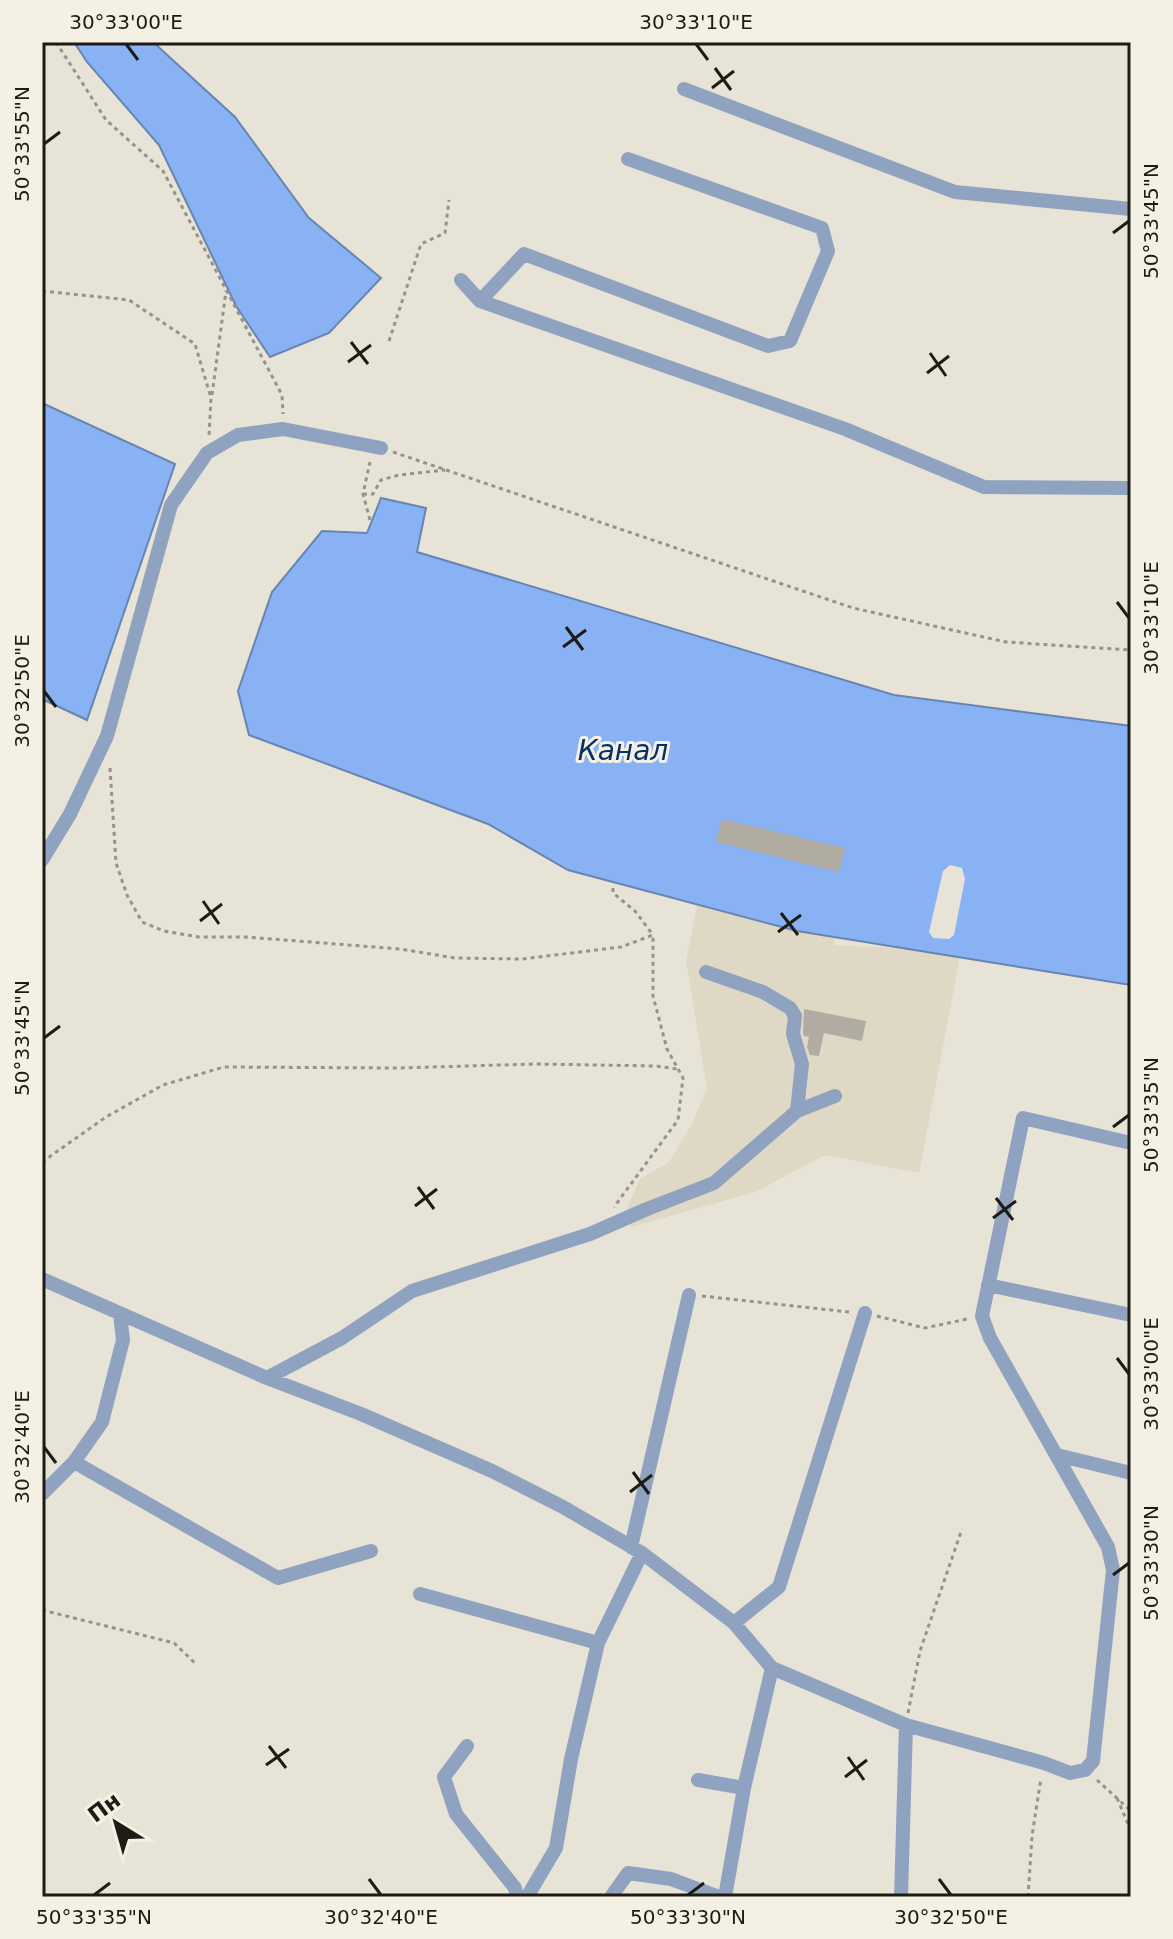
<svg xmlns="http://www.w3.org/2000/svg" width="1173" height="1939" font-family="'DejaVu Sans',sans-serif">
	<rect width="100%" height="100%" fill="#e7e3d7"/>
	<!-- built -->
	<path fill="#dfd8c5" d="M 715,813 L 857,839 L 834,945 L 961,951 L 919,1173 L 825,1155 L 755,1192 L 631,1227 L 628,1206 L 640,1179 L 669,1162 L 693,1122 L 707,1088 L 686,961 Z"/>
	<!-- water -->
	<path fill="#88b2f4" stroke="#6885b1" stroke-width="2" d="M 74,42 L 153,42 L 235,117 L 309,218 L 381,278 L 329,333 L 270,357 L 236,306 L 159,145 L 87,62 Z
		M 42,403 L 175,464 L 87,720 L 42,699 Z
		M 381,498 L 426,508 L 417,552 L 894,695 L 1131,726 L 1131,985 L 797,931 L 568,870 L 488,824 L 249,735 L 238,691 L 272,592 L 322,531 L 367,533 Z"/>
	<!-- pier -->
	<path fill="#e7e3d7" d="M 950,865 L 962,868 L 965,879 L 954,935 L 949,939 L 933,938 L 929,932 L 943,871 Z"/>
	<!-- building -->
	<path fill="#b1aca1" d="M 722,819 L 845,848 L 839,872 L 716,842 Z
		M 804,1009 L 866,1021 L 862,1041 L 824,1033 L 819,1056 L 810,1055 L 807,1047 L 809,1037 L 804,1036 L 803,1033 Z"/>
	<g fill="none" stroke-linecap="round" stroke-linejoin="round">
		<!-- path -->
		<path stroke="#96938a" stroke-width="3" stroke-dasharray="4 4" stroke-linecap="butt" d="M 56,42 L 106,120 L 163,171 L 282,395 L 283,414
			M 42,291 L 129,300 L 195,344 L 211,398 L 209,435
			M 389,341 L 421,244 L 445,233 L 449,200
			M 212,395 L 226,291
			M 393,452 L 853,608 L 1006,642 L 1131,650
			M 363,494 L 373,494 L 381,480 L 399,475 L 445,470
			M 370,520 L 363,494 L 370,462
			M 110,768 L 116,863 L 127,895 L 142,922 L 164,931 L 199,937 L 246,937 L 400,949 L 455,958 L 522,959 L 621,947 L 653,935 L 653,996 L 667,1049 L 683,1078 L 678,1120 L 614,1207
			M 613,888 L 613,893 L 635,911 L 653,935
			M 42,1162 L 106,1117 L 163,1085 L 224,1067 L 398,1068 L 535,1064 L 656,1066 L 677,1069
			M 702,1296 L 849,1312
			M 877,1316 L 925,1328 L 967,1319
			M 42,1610 L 174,1643 L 196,1664
			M 908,1713 L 920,1651 L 962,1529
			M 1097,1780 L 1131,1811
			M 1117,1798 L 1131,1831
			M 1028,1897 L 1032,1836 L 1041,1778"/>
		<!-- minor -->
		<path stroke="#8fa2bf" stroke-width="14" d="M 684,89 L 955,192 L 1131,209
			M 461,280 L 480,301 L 845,429 L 984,487 L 1131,488
			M 480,301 L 524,254 L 768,346 L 790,341 L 828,251 L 822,228 L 628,159
			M 42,860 L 70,814 L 107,736 L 171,505 L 207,453 L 238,435 L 283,429 L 381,448
			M 706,972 L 763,992 L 790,1008 L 795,1016 L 793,1034 L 802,1064 L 797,1111
			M 42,1279 L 267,1378 L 361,1414 L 492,1471 L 563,1507 L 642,1553 L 734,1623 L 772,1668 L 906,1725 L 1044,1763 L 1070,1773 L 1085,1770 L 1093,1761 L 1113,1570 L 1108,1547 L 990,1338 L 982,1316 L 1023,1118 L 1131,1143
			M 988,1285 L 1131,1315
			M 267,1378 L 342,1338 L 412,1291 L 590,1234 L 647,1209 L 714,1183 L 797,1111 L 835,1096
			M 1057,1455 L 1131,1473
			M 74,1462 L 278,1578 L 371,1551
			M 42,1494 L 74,1462 L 102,1422 L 123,1340 L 120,1315
			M 420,1594 L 598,1643
			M 734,1623 L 779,1587 L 865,1313
			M 467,1746 L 444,1777 L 456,1814 L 515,1888 L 517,1897
			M 698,1780 L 744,1788
			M 527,1897 L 556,1848 L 571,1759 L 598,1643 L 642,1553 L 631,1547 L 689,1295
			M 611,1897 L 628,1873 L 671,1879 L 719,1897
			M 725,1897 L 744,1788 L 772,1668
			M 901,1897 L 906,1725"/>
	</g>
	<!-- ticks -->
	<path fill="none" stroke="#1c1b16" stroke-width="3" d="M 126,44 L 138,60M 696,44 L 708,60M 715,68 L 731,90M 712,88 L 734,71M 44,144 L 60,132M 1113,233 L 1129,221M 351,342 L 368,364M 930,353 L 946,376M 348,362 L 371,345M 927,373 L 949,356M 1117,602 L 1129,618M 566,627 L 583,650M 563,647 L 586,630M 44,691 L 56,707M 203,901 L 219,924M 781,913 L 798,935M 200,921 L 222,904M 778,932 L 801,915M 44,1038 L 60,1026M 1113,1127 L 1129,1115M 418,1187 L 434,1209M 996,1198 L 1013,1220M 415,1206 L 437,1189M 993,1218 L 1016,1201M 1117,1358 L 1129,1374M 44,1447 L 56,1463M 633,1472 L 649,1494M 630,1492 L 652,1475M 1113,1575 L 1129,1563M 269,1746 L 286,1768M 848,1757 L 864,1780M 266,1765 L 289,1749M 845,1777 L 867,1760M 369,1879 L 381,1895M 939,1879 L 951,1895M 94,1895 L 110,1883M 688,1895 L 704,1883"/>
	<g text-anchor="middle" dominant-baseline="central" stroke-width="6" stroke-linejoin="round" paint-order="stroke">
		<!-- water labels -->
		<g font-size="28" font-style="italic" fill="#082f68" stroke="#f4f0e4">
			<text x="623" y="750">Канал</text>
		</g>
	</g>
	<!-- border -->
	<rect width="1173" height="1939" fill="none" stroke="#f4f0e4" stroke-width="88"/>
	<!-- north arrow -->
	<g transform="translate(116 1823) rotate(323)" stroke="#f4f0e4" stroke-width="6" paint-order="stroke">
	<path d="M0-6L14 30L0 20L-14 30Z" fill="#1c1b16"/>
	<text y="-12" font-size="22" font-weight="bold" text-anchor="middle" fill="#1c1b16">Пн</text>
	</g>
	<rect x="44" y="44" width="1085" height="1851" fill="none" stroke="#1c1b16" stroke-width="3"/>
	<g font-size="20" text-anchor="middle" fill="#1c1b16">
		<text x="126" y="29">30°33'00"E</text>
		<text x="696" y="29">30°33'10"E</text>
		<text transform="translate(22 144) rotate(-90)" y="7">50°33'55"N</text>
		<text transform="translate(1151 221) rotate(-90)" y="7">50°33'45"N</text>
		<text transform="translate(1151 618) rotate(-90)" y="7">30°33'10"E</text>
		<text transform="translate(22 691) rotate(-90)" y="7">30°32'50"E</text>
		<text transform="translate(22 1038) rotate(-90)" y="7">50°33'45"N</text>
		<text transform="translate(1151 1115) rotate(-90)" y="7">50°33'35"N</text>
		<text transform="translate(1151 1374) rotate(-90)" y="7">30°33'00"E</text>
		<text transform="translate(22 1447) rotate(-90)" y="7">30°32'40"E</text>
		<text transform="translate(1151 1563) rotate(-90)" y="7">50°33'30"N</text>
		<text x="94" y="1924">50°33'35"N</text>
		<text x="381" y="1924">30°32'40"E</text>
		<text x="688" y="1924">50°33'30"N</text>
		<text x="951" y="1924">30°32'50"E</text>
	</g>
</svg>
